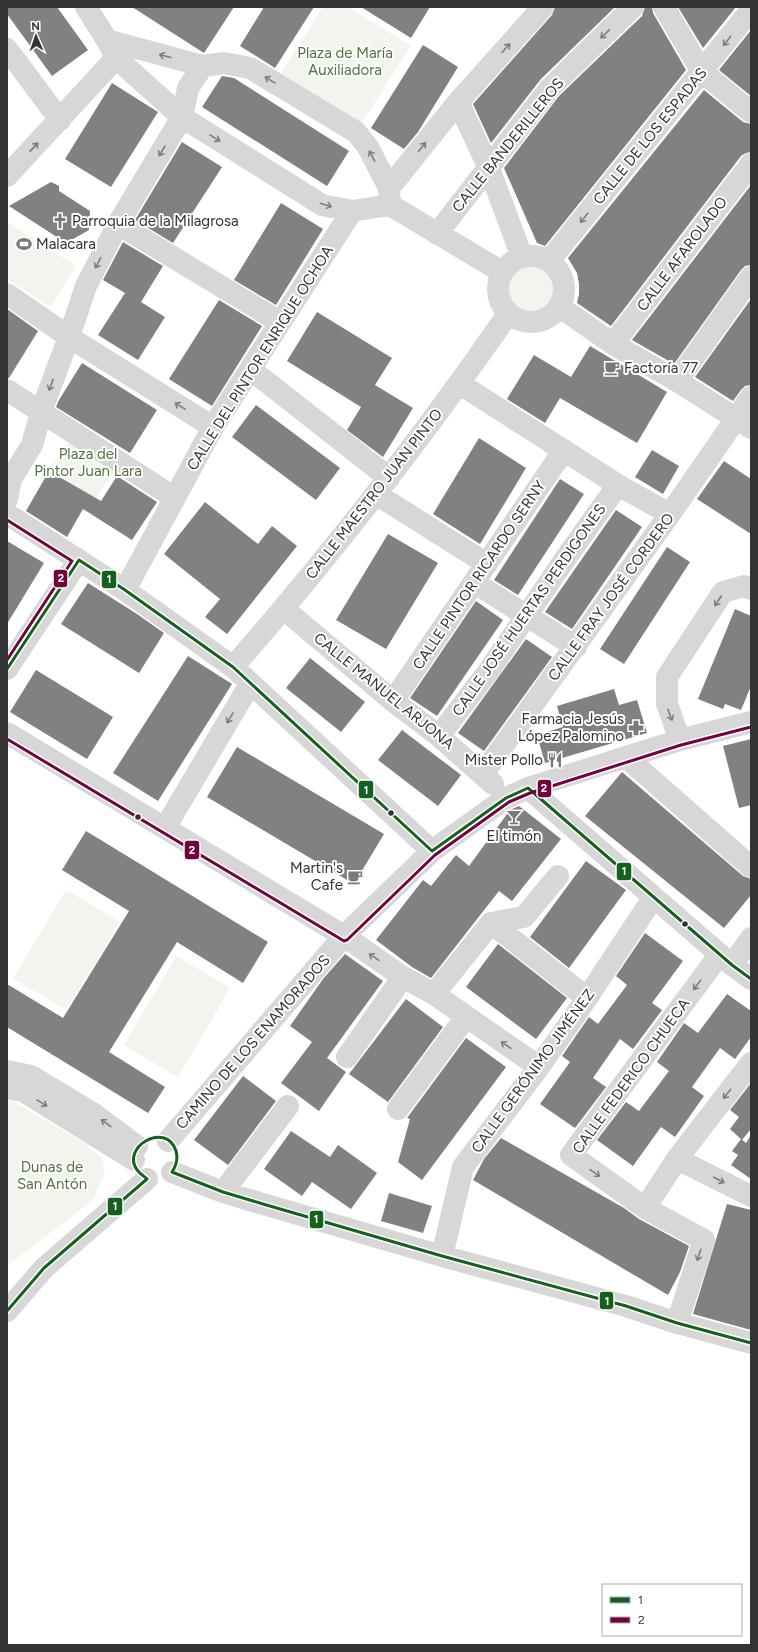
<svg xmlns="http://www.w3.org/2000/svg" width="758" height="1652" font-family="Figtree,sans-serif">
	<rect width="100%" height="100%" fill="#fff"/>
	<!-- green -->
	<path fill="#f1f5ed" d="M 323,7 L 348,7 L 411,46 L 356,132 L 275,83 Z
		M 7,222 L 76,266 L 51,307 L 7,279 Z
		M506 291a24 24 0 1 1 48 0a24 24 0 1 1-48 0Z
		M 80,426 L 125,457 L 95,500 L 50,469 Z
		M 66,890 L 120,922 L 66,1010 L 13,978 Z
		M 176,956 L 230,988 L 178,1077 L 124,1045 Z
		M 7,1100 L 12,1101 L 84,1143 L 102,1159 L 105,1173 L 93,1200 L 7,1266 Z"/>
	<!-- building -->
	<path fill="#818181" d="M 7,7 L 57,7 L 88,50 L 52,76 L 7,14 Z
		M 132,7 L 234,7 L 204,53 Z
		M 264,7 L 314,7 L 275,68 L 240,46 Z
		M 361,7 L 430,7 L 411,38 Z
		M 555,7 L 615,7 L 541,79 L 491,143 L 473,104 L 552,15 Z
		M 645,7 L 652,7 L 653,13 L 686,70 L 545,246 L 537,243 L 504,168 L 559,96 L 642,16 Z
		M 678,7 L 736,7 L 703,48 Z
		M 751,30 L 751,96 L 719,70 Z
		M 423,45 L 458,67 L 418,132 L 404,149 L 371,128 Z
		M 222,76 L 234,78 L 349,151 L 327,186 L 202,107 Z
		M 112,83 L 158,112 L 111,187 L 65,159 Z
		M 704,90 L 743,122 L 751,124 L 751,152 L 746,153 L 741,156 L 611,326 L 577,303 L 579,294 L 579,284 L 577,273 L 568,258 Z
		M 182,142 L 222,167 L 173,243 L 135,220 Z
		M 51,182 L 59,186 L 59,191 L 90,211 L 89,230 L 66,243 L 9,206 Z
		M 751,185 L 751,265 L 745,266 L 741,270 L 674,364 L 632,340 Z
		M 281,203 L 323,229 L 276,305 L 234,280 Z
		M 123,242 L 163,266 L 141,302 L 165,317 L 138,360 L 98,335 L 125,293 L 103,280 Z
		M 751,299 L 751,385 L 745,386 L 741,390 L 733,401 L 695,377 Z
		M 219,300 L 262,326 L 212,406 L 169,379 Z
		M 7,309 L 38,331 L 9,378 L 7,378 Z
		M 317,312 L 392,358 L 375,385 L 413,408 L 383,457 L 347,430 L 361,407 L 287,361 Z
		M 590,346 L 667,392 L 637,443 L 560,398 L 545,423 L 507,399 L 534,355 L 571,377 Z
		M 82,363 L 157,410 L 130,453 L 56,407 L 59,400 Z
		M 256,405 L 340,468 L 316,500 L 232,437 Z
		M 479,438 L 526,468 L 480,544 L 433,514 Z
		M 652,450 L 679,466 L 663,494 L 635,477 Z
		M 724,461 L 751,479 L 751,534 L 697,499 Z
		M 49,471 L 101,501 L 117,476 L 157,502 L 132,540 L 83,509 L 67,537 L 26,511 Z
		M 560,479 L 584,494 L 518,595 L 494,580 Z
		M 205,502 L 258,544 L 272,526 L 297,546 L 227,634 L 205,617 L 220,599 L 164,554 Z
		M 616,510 L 642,527 L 572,629 L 545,612 Z
		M 388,534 L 438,563 L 386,649 L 336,620 Z
		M 7,541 L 44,563 L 7,624 Z
		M 667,547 L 690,562 L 624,664 L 600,649 Z
		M 88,583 L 137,614 L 164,633 L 139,673 L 61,624 Z
		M 476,601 L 503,620 L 437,716 L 410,698 Z
		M 735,609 L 751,616 L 751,686 L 741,710 L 725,704 L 723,709 L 698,699 Z
		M 526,639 L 552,657 L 484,751 L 458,733 Z
		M 188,656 L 232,684 L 158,801 L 113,773 Z
		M 310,658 L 365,702 L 341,732 L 286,688 Z
		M 36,670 L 113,717 L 87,759 L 10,712 Z
		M 614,689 L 619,705 L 637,700 L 647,733 L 545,763 L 537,735 L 563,727 L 557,706 Z
		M 402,730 L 461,775 L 438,806 L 378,760 Z
		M 751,739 L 751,805 L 739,808 L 723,746 Z
		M 237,747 L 384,834 L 354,884 L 207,797 Z
		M 622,772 L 743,876 L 751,879 L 751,895 L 724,928 L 585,816 Z
		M 519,806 L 561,839 L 512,901 L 499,891 L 431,978 L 412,967 L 376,940 L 423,880 L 431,886 L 456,855 L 469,866 L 510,810 Z
		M 86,831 L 268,942 L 243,983 L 177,942 L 109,1052 L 165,1087 L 148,1113 L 7,1027 L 7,984 L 63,1018 L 129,911 L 62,870 Z
		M 586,861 L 626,890 L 569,968 L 530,937 Z
		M 645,933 L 683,961 L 652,1003 L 662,1010 L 633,1049 L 620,1039 L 593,1078 L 606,1087 L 575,1128 L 540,1104 L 570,1062 L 562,1056 L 589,1017 L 598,1024 L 627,985 L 616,976 Z
		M 498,944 L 567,998 L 536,1039 L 466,987 Z
		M 345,954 L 383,981 L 327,1058 L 346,1072 L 319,1111 L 281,1083 L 312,1042 L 290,1026 L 323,979 Z
		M 727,994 L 751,1011 L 751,1037 L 735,1059 L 720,1048 L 692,1087 L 704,1096 L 675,1137 L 661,1127 L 633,1166 L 597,1140 L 626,1102 L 639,1111 L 669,1071 L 657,1062 L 684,1023 L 698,1033 Z
		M 406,999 L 443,1027 L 388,1102 L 349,1074 Z
		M 466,1038 L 506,1067 L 422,1180 L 398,1162 L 410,1119 L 407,1118 Z
		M 243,1076 L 276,1101 L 228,1165 L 194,1140 Z
		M 751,1083 L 751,1129 L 742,1140 L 730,1129 L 739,1117 L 730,1110 Z
		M 291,1131 L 330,1157 L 338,1145 L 377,1173 L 351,1209 L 312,1182 L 302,1196 L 264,1169 Z
		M 751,1135 L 751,1179 L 731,1165 L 738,1155 L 732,1151 L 741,1139 L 746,1143 Z
		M 501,1138 L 624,1208 L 639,1219 L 689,1246 L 680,1272 L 668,1295 L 473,1180 L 484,1159 Z
		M 389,1193 L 432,1206 L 423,1233 L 381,1221 Z
		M 727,1204 L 751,1210 L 751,1330 L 693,1314 Z"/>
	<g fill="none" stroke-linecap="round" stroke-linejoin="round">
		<!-- minor -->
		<path stroke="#d7d7d7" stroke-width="22" d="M 86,7 L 107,40 L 116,58 L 182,117 L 322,205 L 352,211 L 390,205
			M 664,7 L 702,72 L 751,112
			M 107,40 L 203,66
			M 7,49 L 60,120
			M 458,102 L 489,168 L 522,257
			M 7,176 L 116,58
			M 389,188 L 458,102 L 543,7
			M 390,205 L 502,272
			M 118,224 L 280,322
			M 437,234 L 550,88 L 633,7
			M498 289a33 33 0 1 1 66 0a33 33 0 1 1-66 0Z
			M 549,261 L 751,10
			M 7,294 L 69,337 L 213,427
			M 560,307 L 613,344 L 677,381 L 751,428
			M 613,344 L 751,164
			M 250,369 L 389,478
			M 677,381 L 751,277
			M 460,384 L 618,485 L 670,514
			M 7,390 L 175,498
			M 376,494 L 487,564
			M 7,499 L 11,479 L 32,445 L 41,412 L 69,337 L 86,286 L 118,224 L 182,117 L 188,88 L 203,66 L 224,63 L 250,68 L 356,132 L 368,147 L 389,188 L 390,205
			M 7,514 L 125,590 L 233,667 L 432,851
			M 475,583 L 576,647
			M 125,590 L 213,427 L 352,211
			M 284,609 L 393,701 L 439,736 L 493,784
			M 233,667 C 331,555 423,437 508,314
			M 7,669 L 79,560
			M 393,701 L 564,450
			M 7,733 L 344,936 L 403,977 L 434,994 L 539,1067
			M 439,736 L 490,669 L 570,552 L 618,485
			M 680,740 L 667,704 L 667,677 L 723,592 L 744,586 L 751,589
			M 627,758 L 751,867
			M 483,774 L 670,514 L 751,397
			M 528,788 L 732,965 L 751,979
			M 165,828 L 250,684
			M 491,923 L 587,998
			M 732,965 L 751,938
			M 434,994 L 491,923 L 524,917 L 558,876
			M 347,1057 L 403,977
			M 751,1063 L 677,1159 L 751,1196
			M 7,1071 L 31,1076 L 94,1114 L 137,1146
			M 7,1088 L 23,1091 L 134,1160
			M 398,1109 L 466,1017
			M 168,1141 L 344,936 L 432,851 L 506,798 L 528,788 L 680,740 L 751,722
			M 172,1172 L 223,1192 L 263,1204 L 442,1256 L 626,1306 L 677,1323 L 751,1343
			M 223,1192 L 288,1106
			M 645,1208 L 677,1159
			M 442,1256 L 463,1167 L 539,1067 L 587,998 L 653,898
			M 7,1311 L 44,1268 L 147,1179
			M 677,1323 L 704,1240 L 645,1208 L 571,1155 L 720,954"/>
		<!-- bus-1 casing -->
		<g stroke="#fff" stroke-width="6">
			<path id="bus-1" d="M 7,669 L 79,560 L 125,590 L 233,667 L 432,851 L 506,798 L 528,788 L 732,965 L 751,979
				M 7,1311 L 44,1268 L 147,1179 C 144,1176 140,1174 138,1171 C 119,1148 166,1120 176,1151 C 178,1158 176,1166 172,1172 L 223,1192 L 263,1204 L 442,1256 L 626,1306 L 677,1323 L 751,1343"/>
		</g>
		<!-- bus-2 casing -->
		<g stroke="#fff" stroke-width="6">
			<path id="bus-2" d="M 7,520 L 72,561 L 7,660
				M 7,739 L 344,941 L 347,940 L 435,855 L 509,802 L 530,793 L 681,745 L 751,727"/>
		</g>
		<!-- bus-1 -->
		<use href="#bus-1" stroke="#14611d" stroke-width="3"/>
		<!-- bus-2 -->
		<use href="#bus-2" stroke="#71043e" stroke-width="3"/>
	</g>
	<!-- one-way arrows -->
	<defs><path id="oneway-shaft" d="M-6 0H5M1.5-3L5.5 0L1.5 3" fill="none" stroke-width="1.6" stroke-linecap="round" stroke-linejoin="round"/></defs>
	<g stroke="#7d7d7d">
		<use href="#oneway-shaft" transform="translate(605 34) rotate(136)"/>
		<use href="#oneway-shaft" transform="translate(727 41) rotate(128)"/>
		<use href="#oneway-shaft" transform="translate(506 48) rotate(-48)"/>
		<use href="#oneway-shaft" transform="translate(165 56) rotate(-165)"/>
		<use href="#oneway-shaft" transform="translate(270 80) rotate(-149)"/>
		<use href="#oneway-shaft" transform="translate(215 138) rotate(32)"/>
		<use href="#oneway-shaft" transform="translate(34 147) rotate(-47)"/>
		<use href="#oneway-shaft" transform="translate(422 147) rotate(-51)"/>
		<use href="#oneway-shaft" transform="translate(162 151) rotate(121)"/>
		<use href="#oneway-shaft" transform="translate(372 156) rotate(-117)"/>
		<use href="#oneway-shaft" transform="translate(326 205) rotate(17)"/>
		<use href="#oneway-shaft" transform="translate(584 218) rotate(129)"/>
		<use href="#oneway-shaft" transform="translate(98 263) rotate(118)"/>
		<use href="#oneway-shaft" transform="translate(51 385) rotate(111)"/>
		<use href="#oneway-shaft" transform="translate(180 406) rotate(-148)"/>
		<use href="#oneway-shaft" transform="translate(718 601) rotate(123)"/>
		<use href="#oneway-shaft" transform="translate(670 715) rotate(70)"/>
		<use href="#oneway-shaft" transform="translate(230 718) rotate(121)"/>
		<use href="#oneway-shaft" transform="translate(374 957) rotate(-146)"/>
		<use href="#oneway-shaft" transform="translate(697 985) rotate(127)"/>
		<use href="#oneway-shaft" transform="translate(506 1045) rotate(-146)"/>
		<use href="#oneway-shaft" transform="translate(727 1094) rotate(128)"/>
		<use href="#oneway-shaft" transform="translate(42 1103) rotate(32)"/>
		<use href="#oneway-shaft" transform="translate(106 1123) rotate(-144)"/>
		<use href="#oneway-shaft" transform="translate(595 1173) rotate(35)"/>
		<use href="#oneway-shaft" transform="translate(719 1180) rotate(27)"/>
		<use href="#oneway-shaft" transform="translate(699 1255) rotate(108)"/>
	</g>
	<!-- icons -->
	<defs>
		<g id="church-bare" transform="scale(1.2)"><path d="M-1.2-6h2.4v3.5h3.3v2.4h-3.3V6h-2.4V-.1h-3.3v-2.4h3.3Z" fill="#7a7a7a" stroke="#fff" stroke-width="2.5" paint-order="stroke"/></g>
		<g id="stadium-bare" transform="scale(1.2)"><path d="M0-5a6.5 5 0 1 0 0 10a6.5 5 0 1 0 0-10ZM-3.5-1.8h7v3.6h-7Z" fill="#7a7a7a" stroke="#fff" stroke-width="2.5" paint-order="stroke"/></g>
		<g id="cafe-bare" transform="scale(1.2)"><path d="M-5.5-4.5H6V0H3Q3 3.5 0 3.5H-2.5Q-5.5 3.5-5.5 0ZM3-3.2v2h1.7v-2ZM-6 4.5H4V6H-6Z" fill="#7a7a7a" stroke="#fff" stroke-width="2.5" paint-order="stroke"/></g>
		<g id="pharmacy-bare" transform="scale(1.2)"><path d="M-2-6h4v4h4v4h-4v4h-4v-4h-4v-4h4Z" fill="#7a7a7a" stroke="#fff" stroke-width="2.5" paint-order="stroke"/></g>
		<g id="restaurant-bare" transform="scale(1.2)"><path d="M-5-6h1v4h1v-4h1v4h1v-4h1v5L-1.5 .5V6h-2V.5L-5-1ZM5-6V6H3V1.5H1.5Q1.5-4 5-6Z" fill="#7a7a7a" stroke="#fff" stroke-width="2.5" paint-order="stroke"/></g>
		<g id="bar-bare" transform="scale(1.2)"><path d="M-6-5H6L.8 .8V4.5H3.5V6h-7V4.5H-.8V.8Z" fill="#7a7a7a" stroke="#fff" stroke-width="2.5" paint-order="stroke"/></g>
	</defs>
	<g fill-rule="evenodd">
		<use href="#church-bare" x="60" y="221"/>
		<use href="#stadium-bare" x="24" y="244"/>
		<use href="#cafe-bare" x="612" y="368"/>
		<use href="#pharmacy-bare" x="636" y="728"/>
		<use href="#restaurant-bare" x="555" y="760"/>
		<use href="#bar-bare" x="514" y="817"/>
		<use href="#cafe-bare" x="355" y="877"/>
	</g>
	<!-- markers -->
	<g fill="#333" stroke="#fff" stroke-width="1.5">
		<circle cx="391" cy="813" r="3.5"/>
		<circle cx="138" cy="817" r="3.5"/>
		<circle cx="685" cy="924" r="3.5"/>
	</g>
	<g text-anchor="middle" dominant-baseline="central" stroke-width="4" stroke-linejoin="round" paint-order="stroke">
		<!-- park labels -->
		<g font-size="15" fill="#56703f" stroke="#fff">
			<text x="345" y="53">Plaza de María<tspan x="345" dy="17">Auxiliadora</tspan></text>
			<text x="88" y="454">Plaza del<tspan x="88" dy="17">Pintor Juan Lara</tspan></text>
			<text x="52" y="1167">Dunas de<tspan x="52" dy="17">San Antón</tspan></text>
		</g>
		<!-- street labels -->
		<g font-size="15" fill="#333" stroke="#fff">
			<text transform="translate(650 136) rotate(-51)">CALLE DE LOS ESPADAS</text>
			<text transform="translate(508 145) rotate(-51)">CALLE BANDERILLEROS</text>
			<text transform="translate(682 254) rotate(-53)">CALLE AFAROLADO</text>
			<text transform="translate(260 358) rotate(-58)">CALLE DEL PINTOR ENRIQUE OCHOA</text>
			<text transform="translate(374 494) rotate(-52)">CALLE MAESTRO JUAN PINTO</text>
			<text transform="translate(479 575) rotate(-56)">CALLE PINTOR RICARDO SERNY</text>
			<text transform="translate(611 597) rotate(-54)">CALLE FRAY JOSÉ CORDERO</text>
			<text transform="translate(529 610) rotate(-55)">CALLE JOSÉ HUERTAS PERDIGONES</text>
			<text transform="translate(384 691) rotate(39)">CALLE MANUEL ARJONA</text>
			<text transform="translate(253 1042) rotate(-49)">CAMINO DE LOS ENAMORADOS</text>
			<text transform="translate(533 1071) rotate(-54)">CALLE GERÓNIMO JIMÉNEZ</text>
			<text transform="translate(631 1076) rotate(-54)">CALLE FEDERICO CHUECA</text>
		</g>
		<!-- poi labels -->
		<g font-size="15" fill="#333" stroke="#fff" text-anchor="start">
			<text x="72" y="221">Parroquia de la Milagrosa</text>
			<text x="36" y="244">Malacara</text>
			<text x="624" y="368">Factoría 77</text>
			<text x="624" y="719" text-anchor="end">Farmacia Jesús<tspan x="624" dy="17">López Palomino</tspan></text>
			<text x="543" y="760" text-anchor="end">Mister Pollo</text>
			<text x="514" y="836" text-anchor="middle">El timón</text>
			<text x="343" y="868" text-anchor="end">Martin's<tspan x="343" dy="17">Cafe</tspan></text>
		</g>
	</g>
	<g stroke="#fff" stroke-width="1.5">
		<rect x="53" y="569" width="15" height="19" rx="4" fill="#71043e"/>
		<rect x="101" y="570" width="16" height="19" rx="4" fill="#14611d"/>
		<rect x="537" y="779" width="15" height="19" rx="4" fill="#71043e"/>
		<rect x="358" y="780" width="16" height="19" rx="4" fill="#14611d"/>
		<rect x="184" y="840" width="16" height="20" rx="4" fill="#71043e"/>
		<rect x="616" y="862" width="16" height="19" rx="4" fill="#14611d"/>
		<rect x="107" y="1197" width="16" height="19" rx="4" fill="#14611d"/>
		<rect x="309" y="1210" width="15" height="19" rx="4" fill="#14611d"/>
		<rect x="599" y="1291" width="15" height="19" rx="4" fill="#14611d"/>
	</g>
	<g font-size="11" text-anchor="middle" font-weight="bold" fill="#fff">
		<text x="61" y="582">2</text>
		<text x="109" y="583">1</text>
		<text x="544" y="792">2</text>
		<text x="366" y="794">1</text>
		<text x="192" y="854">2</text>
		<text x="624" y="875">1</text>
		<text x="115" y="1210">1</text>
		<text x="316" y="1223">1</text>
		<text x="607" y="1305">1</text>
	</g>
	<!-- border -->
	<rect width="758" height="1652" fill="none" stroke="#333333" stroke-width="16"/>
	<!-- legend -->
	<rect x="602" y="1584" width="140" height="52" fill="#ffffff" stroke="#adadad"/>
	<rect x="610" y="1597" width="20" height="6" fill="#14611d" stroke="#adadad"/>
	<text x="638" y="1604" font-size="12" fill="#333333">1</text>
	<rect x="610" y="1617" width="20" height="6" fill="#71043e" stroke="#adadad"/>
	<text x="638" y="1624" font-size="12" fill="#333333">2</text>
	<!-- north arrow -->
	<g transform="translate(36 36) rotate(358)" stroke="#ffffff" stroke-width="3" paint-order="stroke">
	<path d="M0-3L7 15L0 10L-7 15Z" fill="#333333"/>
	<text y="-6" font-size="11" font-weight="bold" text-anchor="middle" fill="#333333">N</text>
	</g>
</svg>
